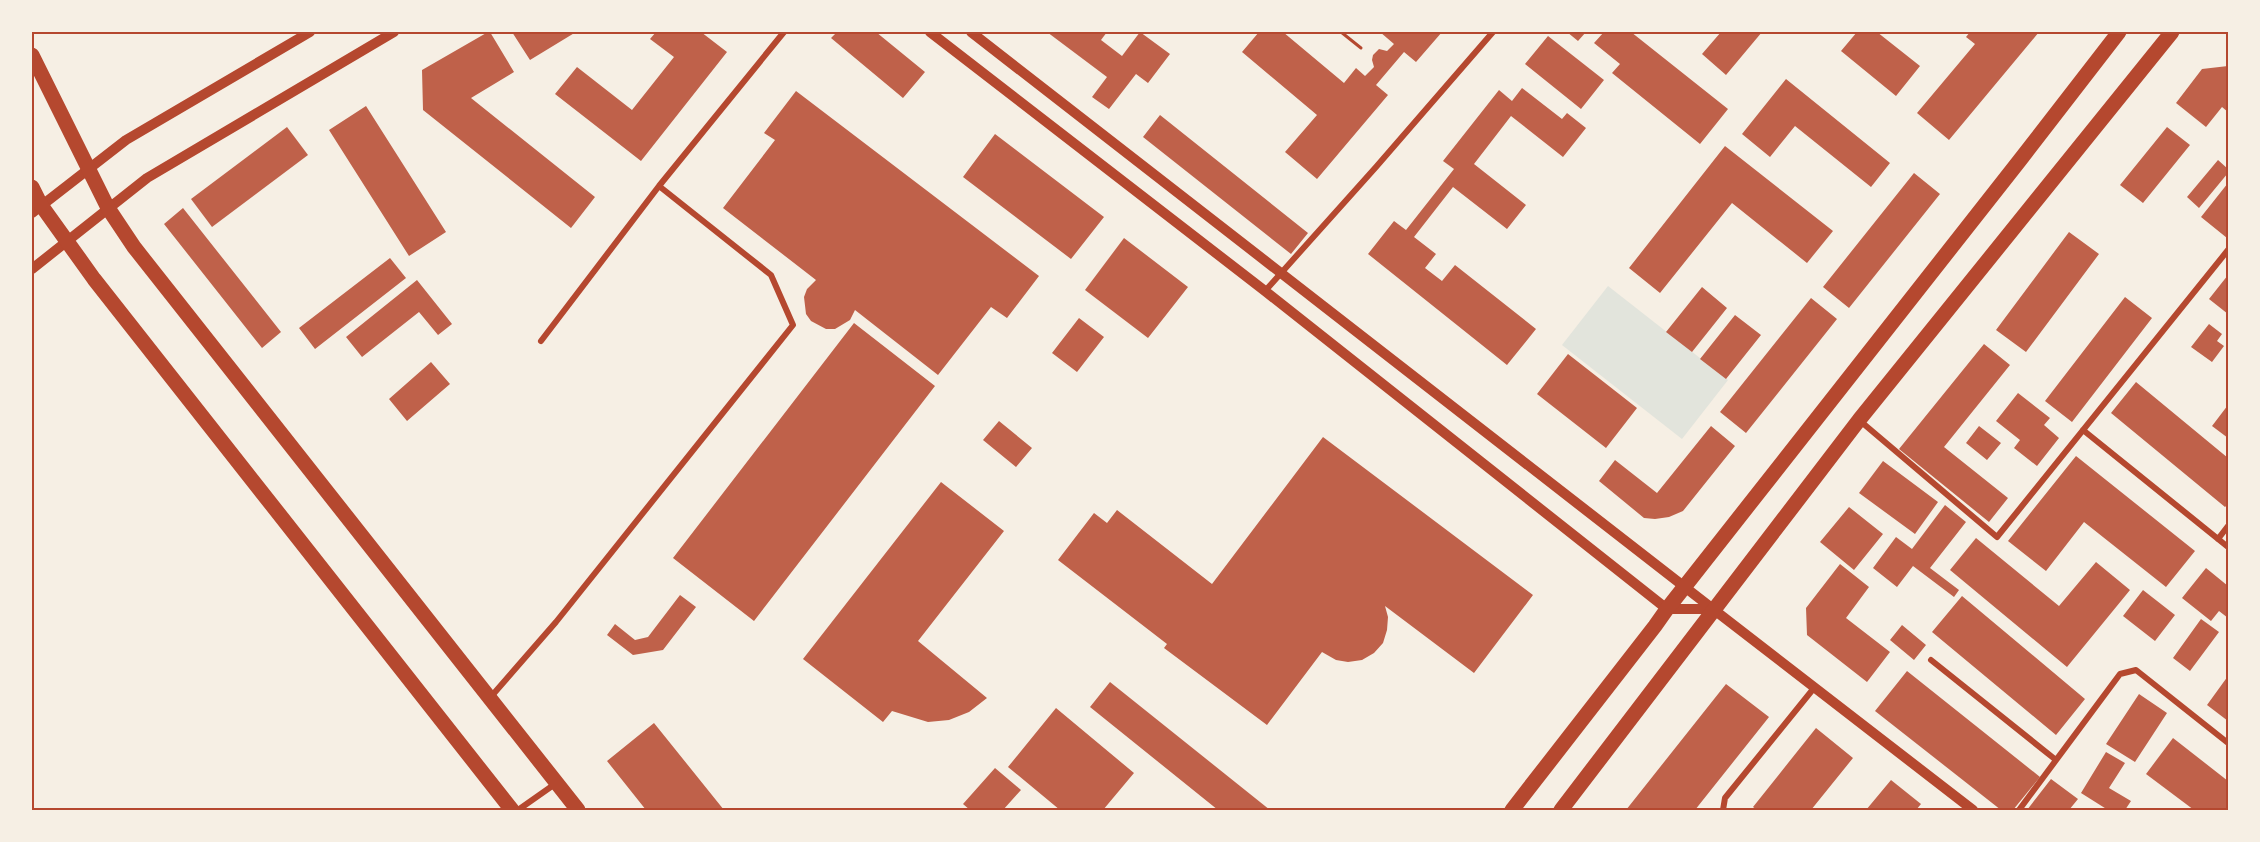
<svg xmlns="http://www.w3.org/2000/svg" width="2260" height="842" font-family="'Times New Roman',serif">
	<rect width="100%" height="100%" fill="#f6efe4"/>
	<!-- green -->
	<path fill="#e2e4dc" d="M 1608,286 L 1728,380 L 1682,439 L 1562,345 Z"/>
	<!-- building -->
	<path fill="#bf614a" d="M 488,32 L 490,32 L 514,72 L 471,98 L 595,197 L 571,228 L 423,110 L 422,70 Z
		M 512,32 L 576,32 L 530,60 Z
		M 656,32 L 701,32 L 727,52 L 641,161 L 555,94 L 577,67 L 632,110 L 674,57 L 650,39 Z
		M 837,32 L 876,32 L 925,72 L 903,98 L 831,38 Z
		M 1047,32 L 1107,32 L 1101,40 L 1122,56 L 1140,32 L 1170,54 L 1148,83 L 1136,74 L 1109,109 L 1092,97 L 1107,77 Z
		M 1259,32 L 1283,32 L 1344,83 L 1356,68 L 1365,76 L 1374,67 L 1372,60 L 1373,55 L 1379,49 L 1387,51 L 1394,44 L 1380,32 L 1442,32 L 1416,62 L 1404,52 L 1376,85 L 1388,95 L 1317,179 L 1285,152 L 1317,115 L 1242,52 Z
		M 1567,32 L 1586,32 L 1578,41 Z
		M 1604,32 L 1631,32 L 1728,109 L 1700,144 L 1612,73 L 1620,64 L 1594,43 Z
		M 1721,32 L 1762,32 L 1726,75 L 1702,54 Z
		M 1857,32 L 1877,32 L 1920,66 L 1896,96 L 1841,51 Z
		M 1970,32 L 2039,32 L 1949,140 L 1917,113 L 1975,44 L 1966,37 Z
		M 1548,36 L 1604,80 L 1581,109 L 1525,64 Z
		M 2228,66 L 2228,112 L 2222,107 L 2206,127 L 2176,103 L 2202,69 Z
		M 1786,79 L 1890,163 L 1871,187 L 1795,126 L 1770,157 L 1742,134 Z
		M 1522,88 L 1562,119 L 1567,113 L 1586,128 L 1563,157 L 1511,116 L 1474,164 L 1526,205 L 1507,229 L 1453,187 L 1414,237 L 1436,254 L 1425,268 L 1442,281 L 1455,265 L 1536,329 L 1507,365 L 1368,254 L 1394,221 L 1406,230 L 1454,169 L 1443,161 L 1499,90 L 1512,101 Z
		M 796,91 L 1039,276 L 1007,318 L 991,307 L 938,375 L 855,310 L 850,320 L 835,329 L 826,329 L 811,321 L 806,314 L 804,297 L 807,289 L 816,280 L 723,208 L 775,140 L 764,133 Z
		M 366,106 L 446,232 L 409,256 L 329,130 Z
		M 1160,115 L 1308,233 L 1291,254 L 1143,137 Z
		M 287,127 L 308,155 L 212,227 L 191,199 Z
		M 2167,127 L 2190,145 L 2143,203 L 2120,185 Z
		M 995,134 L 1104,217 L 1071,259 L 963,177 Z
		M 1725,146 L 1833,231 L 1807,263 L 1732,203 L 1660,293 L 1629,268 Z
		M 2218,160 L 2228,169 L 2228,173 L 2199,208 L 2187,197 Z
		M 1914,173 L 1940,194 L 1849,308 L 1823,287 Z
		M 2228,183 L 2228,236 L 2227,238 L 2201,217 Z
		M 183,208 L 281,332 L 262,348 L 164,224 Z
		M 2069,232 L 2099,254 L 2026,352 L 1996,330 Z
		M 1124,238 L 1188,287 L 1148,338 L 1085,290 Z
		M 390,258 L 406,278 L 315,349 L 299,328 Z
		M 2228,275 L 2228,314 L 2209,299 Z
		M 417,280 L 452,324 L 438,335 L 419,312 L 362,357 L 346,337 Z
		M 1702,287 L 1727,308 L 1692,352 L 1666,332 Z
		M 2125,297 L 2152,318 L 2072,422 L 2045,401 Z
		M 1811,298 L 1837,319 L 1746,433 L 1720,412 Z
		M 1735,315 L 1761,335 L 1726,379 L 1700,359 Z
		M 1079,318 L 1104,337 L 1077,372 L 1052,353 Z
		M 854,323 L 935,386 L 754,621 L 673,558 Z
		M 2209,324 L 2222,334 L 2217,341 L 2224,346 L 2212,362 L 2191,347 Z
		M 1984,344 L 2010,365 L 1944,447 L 2008,498 L 1989,522 L 1899,449 Z
		M 1568,354 L 1637,408 L 1606,448 L 1537,394 Z
		M 431,362 L 450,384 L 407,421 L 389,399 Z
		M 2136,382 L 2228,458 L 2228,504 L 2225,507 L 2111,413 Z
		M 2018,393 L 2050,418 L 2044,425 L 2059,438 L 2037,466 L 2014,448 L 2020,440 L 1996,421 Z
		M 2228,405 L 2228,438 L 2212,426 Z
		M 999,421 L 1032,448 L 1016,467 L 983,440 Z
		M 1711,426 L 1735,446 L 1683,511 L 1669,517 L 1655,519 L 1644,518 L 1599,481 L 1615,460 L 1657,493 Z
		M 1979,426 L 2001,443 L 1987,460 L 1966,443 Z
		M 1323,437 L 1533,595 L 1474,673 L 1385,606 L 1388,617 L 1387,630 L 1383,643 L 1374,653 L 1362,660 L 1348,662 L 1336,660 L 1322,652 L 1267,725 L 1164,648 L 1167,644 L 1058,560 L 1094,513 L 1107,523 L 1117,510 L 1212,584 Z
		M 2076,456 L 2195,551 L 2166,587 L 2084,522 L 2046,571 L 2008,541 Z
		M 1883,461 L 1938,502 L 1915,534 L 1859,493 Z
		M 941,482 L 1004,531 L 918,641 L 987,698 L 969,712 L 949,720 L 928,722 L 892,711 L 883,722 L 803,659 Z
		M 1945,505 L 1966,522 L 1930,568 L 1959,590 L 1954,597 L 1913,566 L 1897,587 L 1873,568 L 1896,537 L 1912,549 Z
		M 1849,507 L 1883,534 L 1854,570 L 1820,542 Z
		M 1976,538 L 2059,606 L 2096,562 L 2130,590 L 2067,667 L 1950,570 Z
		M 1840,564 L 1869,587 L 1846,618 L 1890,652 L 1867,682 L 1807,635 L 1806,608 Z
		M 2206,568 L 2228,586 L 2228,618 L 2219,611 L 2211,621 L 2182,598 Z
		M 2143,590 L 2175,615 L 2155,641 L 2123,616 Z
		M 680,595 L 696,607 L 663,650 L 633,655 L 607,635 L 615,624 L 635,640 L 648,637 Z
		M 1962,596 L 2085,699 L 2056,735 L 1932,632 Z
		M 2201,619 L 2219,632 L 2190,671 L 2173,658 Z
		M 1902,625 L 1926,645 L 1914,660 L 1890,640 Z
		M 1907,671 L 2040,777 L 2013,810 L 2001,810 L 1875,711 Z
		M 2228,676 L 2228,721 L 2207,705 Z
		M 1110,682 L 1270,810 L 1218,810 L 1090,707 Z
		M 1726,684 L 1769,717 L 1695,810 L 1626,810 Z
		M 2139,694 L 2167,713 L 2135,762 L 2106,744 Z
		M 1056,708 L 1134,773 L 1103,810 L 1060,810 L 1008,767 Z
		M 654,723 L 724,810 L 646,810 L 607,761 Z
		M 1816,728 L 1853,758 L 1811,810 L 1757,810 L 1753,807 Z
		M 2173,738 L 2228,781 L 2228,810 L 2194,810 L 2146,774 Z
		M 2106,752 L 2125,763 L 2109,788 L 2131,801 L 2125,810 L 2108,810 L 2081,793 Z
		M 995,768 L 1021,790 L 1003,810 L 970,810 L 963,804 Z
		M 2051,779 L 2078,799 L 2069,810 L 2027,810 Z
		M 1891,780 L 1921,804 L 1916,810 L 1866,810 Z"/>
	<g fill="none" stroke-linecap="round" stroke-linejoin="round">
		<!-- path -->
		<path stroke="#b5482f" stroke-width="3" d="M 1341,32 L 1361,48"/>
		<!-- minor -->
		<path stroke="#b5482f" stroke-width="6" d="M 1265,291 L 1376,167 L 1493,32
			M 541,341 L 659,186 L 784,32
			M 1859,420 L 1997,537 L 2228,250
			M 2083,430 L 2228,547
			M 2218,539 L 2228,526
			M 1931,660 L 2056,760
			M 489,699 L 556,622 L 793,325 L 771,275 L 659,186
			M 518,810 L 555,784
			M 1723,810 L 1725,798 L 1814,688
			M 2019,810 L 2120,674 L 2136,670 L 2228,743"/>
		<!-- tertiary -->
		<path stroke="#b5482f" stroke-width="10" d="M 930,32 L 1265,291 L 1667,609 L 1713,609 L 971,32
			M 32,213 L 126,140 L 310,32
			M 32,269 L 147,178 L 394,32
			M 1713,609 L 1973,810"/>
		<!-- primary -->
		<path stroke="#b5482f" stroke-width="15" d="M 32,55 L 108,208 L 134,247 L 578,810
			M 32,187 L 41,205 L 94,279 L 512,810
			M 1512,810 L 1655,626 L 1667,609 L 2020,160 L 2119,32
			M 1561,810 L 1859,420 L 2172,32"/>
	</g>
	<!-- border -->
	<rect width="2260" height="842" fill="none" stroke="#f6efe4" stroke-width="66"/>
	<rect x="33" y="33" width="2194" height="776" fill="none" stroke="#b5482f" stroke-width="2"/>
</svg>
